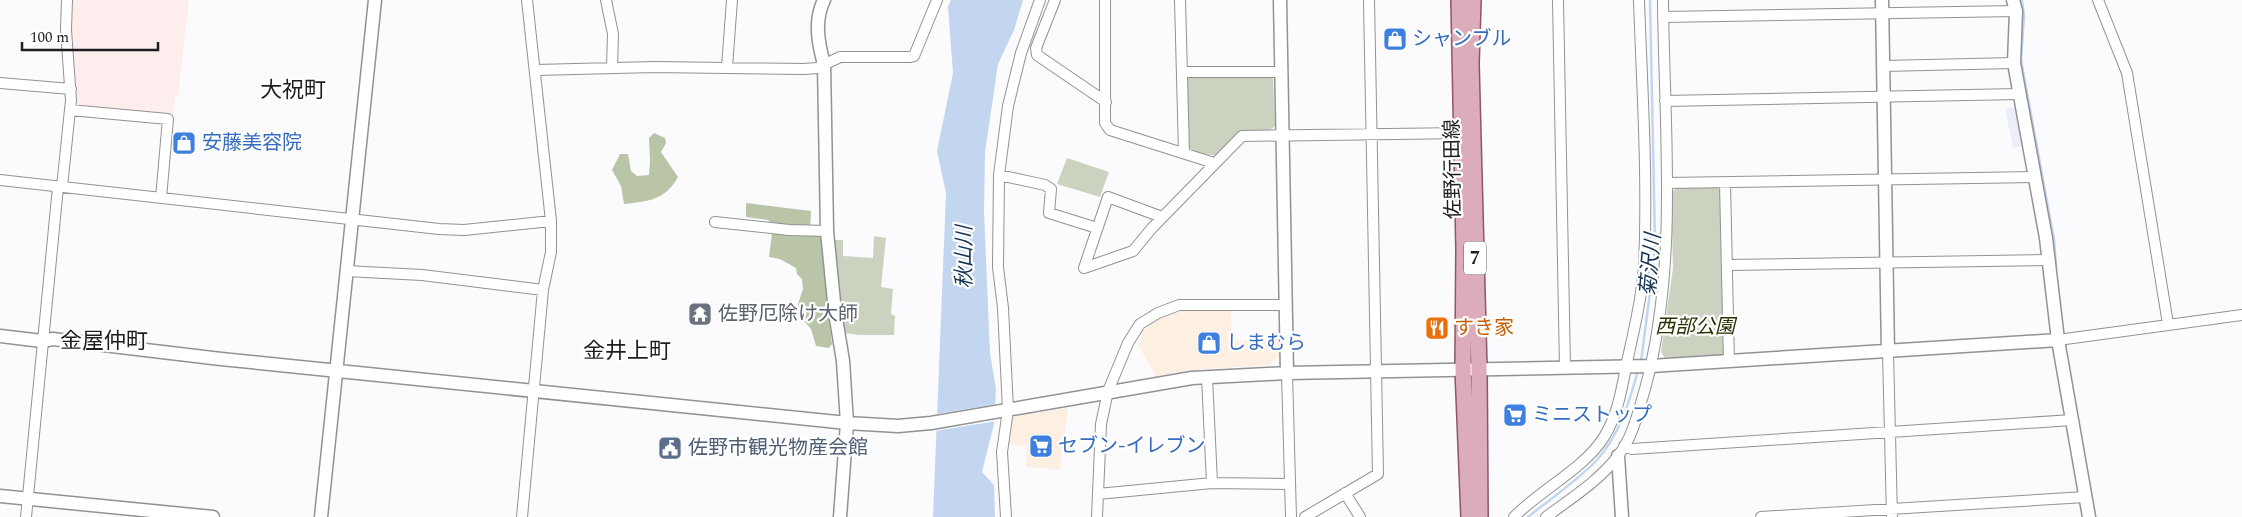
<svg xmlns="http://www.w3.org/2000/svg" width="2242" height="517" font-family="Spectral,'Noto Sans JP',serif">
	<rect width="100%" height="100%" fill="#fbfbfd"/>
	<!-- commercial -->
	<path fill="#fdefe1" d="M 1184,308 L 1231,309 L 1232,341 L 1279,339 L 1279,356 L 1269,365 L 1204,369 L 1156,376 L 1138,345 L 1146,326 L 1150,323 Z
		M 1068,408 L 1060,470 L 1026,467 L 1027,446 L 1005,444 L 1010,419 L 1014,416 Z"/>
	<!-- built -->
	<path fill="#edeff8" d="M 2018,106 L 2026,146 L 2013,148 L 2005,109 Z"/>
	<!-- education -->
	<path fill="#feeded" d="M 73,0 L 189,0 L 178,97 L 175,97 L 173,116 L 76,107 L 70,26 Z"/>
	<!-- green -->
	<path fill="#cbd2bf" d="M 1187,75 L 1273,75 L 1275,126 L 1263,136 L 1242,136 C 1220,158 1220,159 1189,149 L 1187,131 Z
		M 1067,158 L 1109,172 L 1100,197 L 1057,184 Z
		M 1717,187 L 1721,192 L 1725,354 L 1665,358 L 1661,352 L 1673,268 L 1671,192 L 1677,188 Z
		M 874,236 L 886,238 L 881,287 L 893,289 L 891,314 L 895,316 L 894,335 L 859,335 L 844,333 L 834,240 L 843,240 L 843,256 L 873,258 Z"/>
	<!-- forest -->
	<path fill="#bac5a8" d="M 654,133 L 665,138 L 666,143 L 661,152 L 678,177 C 665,200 650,201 624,204 L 621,186 L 612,170 L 620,154 L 628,154 L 631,171 L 637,176 L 649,175 L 650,161 L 649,138 Z
		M 746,203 L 811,211 L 810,232 L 820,233 L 832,344 L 829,348 L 816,346 L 811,329 L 799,315 L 798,304 L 803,289 L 802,279 L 797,274 L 796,268 L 780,259 L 769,257 L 773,226 L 768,220 L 746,217 Z"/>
	<!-- water -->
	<path fill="#c2d6ef" d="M 951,0 L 1023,0 L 1014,30 L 998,64 L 985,152 L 984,212 L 990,353 L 996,389 L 994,424 L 982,472 L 994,485 L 995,517 L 933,517 L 946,193 L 937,151 L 953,73 L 948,7 Z"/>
	<!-- pier -->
	<path fill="#fbfbfd" d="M 997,404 L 997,421 L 935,431 L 935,414 Z"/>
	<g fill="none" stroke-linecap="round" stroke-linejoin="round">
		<!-- stream -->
		<path stroke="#c2d6ef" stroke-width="2.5" d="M 2022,0 L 2024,16 L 2021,60 L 2054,240 L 2056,267
			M 1641,361 L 1653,270 L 1655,241 L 1650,0
			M 1528,517 C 1549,500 1578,480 1596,461 C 1619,436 1629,403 1638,371"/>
		<!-- minor casing -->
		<g stroke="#929294" stroke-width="12">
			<path id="minor" d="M 606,0 L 613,34 L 612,68
				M 1055,0 L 1036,48 L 1037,55 L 1106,102
				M 1105,0 L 1105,123 L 1110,130 L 1214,163
				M 1180,0 L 1184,153
				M 1558,0 L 1565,368
				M 2098,0 L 2127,73 L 2168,324
				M 1663,17 L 2016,11
				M 1883,66 L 2014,63
				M 727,67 L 732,0
				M 536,70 L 654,67 L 804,69 L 817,68 L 840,57 L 909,57 L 914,56 L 937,0
				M 1182,72 L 1281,72
				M 0,83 L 71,89
				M 1665,101 L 2019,94
				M 70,110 L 168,119 L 161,198
				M 999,175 L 1045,185 L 1051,189 L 1049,213 L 1097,228
				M 0,180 L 439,229 L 464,230 L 551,221
				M 1667,183 L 2035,177
				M 1725,183 L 1729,362
				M 62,187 L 71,100 L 66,30 L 67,0
				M 715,222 L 789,230 L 827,231
				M 1727,265 L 2049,260
				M 1084,268 L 1133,251 L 1152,228 L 1242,136 L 1466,133
				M 1084,268 L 1108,197 L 1162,217
				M 346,271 L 422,275 L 543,290
				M 2058,340 L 2242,315
				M 1888,352 L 1892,517
				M 1287,373 L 1291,517
				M 1207,377 L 1212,483
				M 1624,446 L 1632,449 L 2072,420
				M 1345,493 L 1360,517
				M 1098,494 L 1212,483 L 1290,484
				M 26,517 L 58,187
				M 522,517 L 543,290 L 551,252 L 551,221 L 527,0
				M 1006,517 L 1002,452 L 1008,410 L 1003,308 L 998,267 L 999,175 L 1008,106 L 1021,53 L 1040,0
				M 1097,517 L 1101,424 L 1108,391 L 1128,343 L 1140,324 L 1158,313 L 1179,305 L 1286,305
				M 1305,517 L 1378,474 L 1369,0
				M 1514,517 C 1540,490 1585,468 1604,437 C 1618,415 1622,387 1627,362 C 1634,330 1642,297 1644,265 C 1648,177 1642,88 1639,0
				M 1546,517 C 1570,499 1599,481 1618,456 C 1633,437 1638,412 1645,389 C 1679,263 1664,130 1663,0
				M 1761,517 L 2085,497"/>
		</g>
		<!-- tertiary casing -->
		<g stroke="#929294" stroke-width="15">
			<path id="tertiary" d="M 824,0 C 814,20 818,43 824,64 L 827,231 L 835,312 L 843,361 L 847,423 L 840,517
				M 1280,0 L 1287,373
				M 1882,0 L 1888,352
				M 2013,0 L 2016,11 L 2014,63 L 2046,238 L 2058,340 L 2089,517
				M 0,336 L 42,341 L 53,339 L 221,359 L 847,423 L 898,426 L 931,423 L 1192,378 L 1287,373 L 1651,366 L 2058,340
				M 1618,456 L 1622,517
				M 0,496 L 213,517
				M 321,517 L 375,0"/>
		</g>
		<!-- primary casing -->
		<g stroke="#8c5766" stroke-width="18">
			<path id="primary" d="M 1459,0 L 1464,249 L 1463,369 L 1469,517
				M 1473,0 L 1471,64 L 1479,369 L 1480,517"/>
		</g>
		<!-- minor -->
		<use href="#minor" stroke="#fff" stroke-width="10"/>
		<!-- tertiary -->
		<use href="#tertiary" stroke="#fff" stroke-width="12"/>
		<!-- primary -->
		<use href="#primary" stroke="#ddacbb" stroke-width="15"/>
	</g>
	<!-- icons -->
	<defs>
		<g id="shop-square" transform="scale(1.25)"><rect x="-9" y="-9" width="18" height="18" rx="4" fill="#3f7fe0" stroke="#fff"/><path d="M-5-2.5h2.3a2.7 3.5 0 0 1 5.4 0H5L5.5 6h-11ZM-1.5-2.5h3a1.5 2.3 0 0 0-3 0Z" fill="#fff"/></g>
		<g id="temple-square" transform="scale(1.25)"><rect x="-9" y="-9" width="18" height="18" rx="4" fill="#6b7280" stroke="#fff"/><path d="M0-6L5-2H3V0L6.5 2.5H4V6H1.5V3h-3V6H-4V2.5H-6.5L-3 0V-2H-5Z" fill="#fff"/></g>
		<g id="restaurant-square" transform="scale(1.25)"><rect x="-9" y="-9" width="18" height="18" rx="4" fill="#e8710a" stroke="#fff"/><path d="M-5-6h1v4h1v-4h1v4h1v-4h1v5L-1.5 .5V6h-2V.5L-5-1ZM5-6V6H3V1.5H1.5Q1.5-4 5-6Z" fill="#fff"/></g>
		<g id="supermarket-square" transform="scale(1.25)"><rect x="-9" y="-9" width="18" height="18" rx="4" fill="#3f7fe0" stroke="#fff"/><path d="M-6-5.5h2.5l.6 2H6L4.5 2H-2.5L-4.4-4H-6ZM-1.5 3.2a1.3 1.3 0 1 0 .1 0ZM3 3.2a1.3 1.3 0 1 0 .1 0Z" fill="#fff"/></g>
		<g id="civic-square" transform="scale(1.25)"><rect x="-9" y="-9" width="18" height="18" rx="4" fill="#5c6f8a" stroke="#fff"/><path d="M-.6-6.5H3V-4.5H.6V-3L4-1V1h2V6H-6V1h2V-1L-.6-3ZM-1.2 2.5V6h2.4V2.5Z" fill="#fff"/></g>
	</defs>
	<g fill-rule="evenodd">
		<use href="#shop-square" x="1395" y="39"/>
		<use href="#shop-square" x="184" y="143"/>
		<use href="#temple-square" x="700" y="314"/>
		<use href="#restaurant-square" x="1437" y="328"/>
		<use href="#shop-square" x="1209" y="343"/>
		<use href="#supermarket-square" x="1515" y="415"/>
		<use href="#supermarket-square" x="1041" y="446"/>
		<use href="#civic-square" x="670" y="448"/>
	</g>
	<g text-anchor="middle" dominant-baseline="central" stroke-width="4.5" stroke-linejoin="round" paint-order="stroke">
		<!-- shield labels -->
		<rect fill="#fff" stroke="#626262" stroke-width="1" x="1464" y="241.5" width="22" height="33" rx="4"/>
		<g font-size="19" font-weight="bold" fill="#1e1e1f">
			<text x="1475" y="258">7</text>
		</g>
		<!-- shop labels -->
		<g font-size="20" fill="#366cbe" stroke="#fff" text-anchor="start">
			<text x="1412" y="39">シャンブル</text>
			<text x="202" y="143">安藤美容院</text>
			<text x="1226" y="343">しまむら</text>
			<text x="1532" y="415">ミニストップ</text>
			<text x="1058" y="446">セブン-イレブン</text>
		</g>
		<!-- street labels -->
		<g font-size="20" fill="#1e1e1f" stroke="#fff">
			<text transform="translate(1453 169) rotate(-91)">佐野行田線</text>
		</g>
		<!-- worship labels -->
		<g font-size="20" fill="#5b616d" stroke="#fff" text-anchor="start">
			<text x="718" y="314">佐野厄除け大師</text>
		</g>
		<!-- park labels -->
		<g font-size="20" font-style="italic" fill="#273303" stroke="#fff">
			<text x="1695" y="327">西部公園</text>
		</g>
		<!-- food labels -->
		<g font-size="20" fill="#c56008" stroke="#fff" text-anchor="start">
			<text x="1454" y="328">すき家</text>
		</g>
		<!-- service labels -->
		<g font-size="20" fill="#4e5e75" stroke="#fff" text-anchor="start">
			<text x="688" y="448">佐野市観光物産会館</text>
		</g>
		<!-- water labels -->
		<g font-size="21" font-style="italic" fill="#143254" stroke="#fff">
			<text transform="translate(965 257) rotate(-90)">秋山川</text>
			<text transform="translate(1651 265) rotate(-85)">菊沢川</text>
		</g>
		<!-- quarter labels -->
		<g font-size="22" fill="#1e1e1f" stroke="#fff">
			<text x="293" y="90">大祝町</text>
			<text x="104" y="341">金屋仲町</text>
			<text x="627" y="351">金井上町</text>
		</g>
	</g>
	<!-- scale -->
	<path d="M22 42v8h136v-8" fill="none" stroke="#1e1e1f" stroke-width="2.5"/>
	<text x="30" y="42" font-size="15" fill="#1e1e1f" stroke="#ffffff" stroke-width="4" paint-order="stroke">100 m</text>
</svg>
